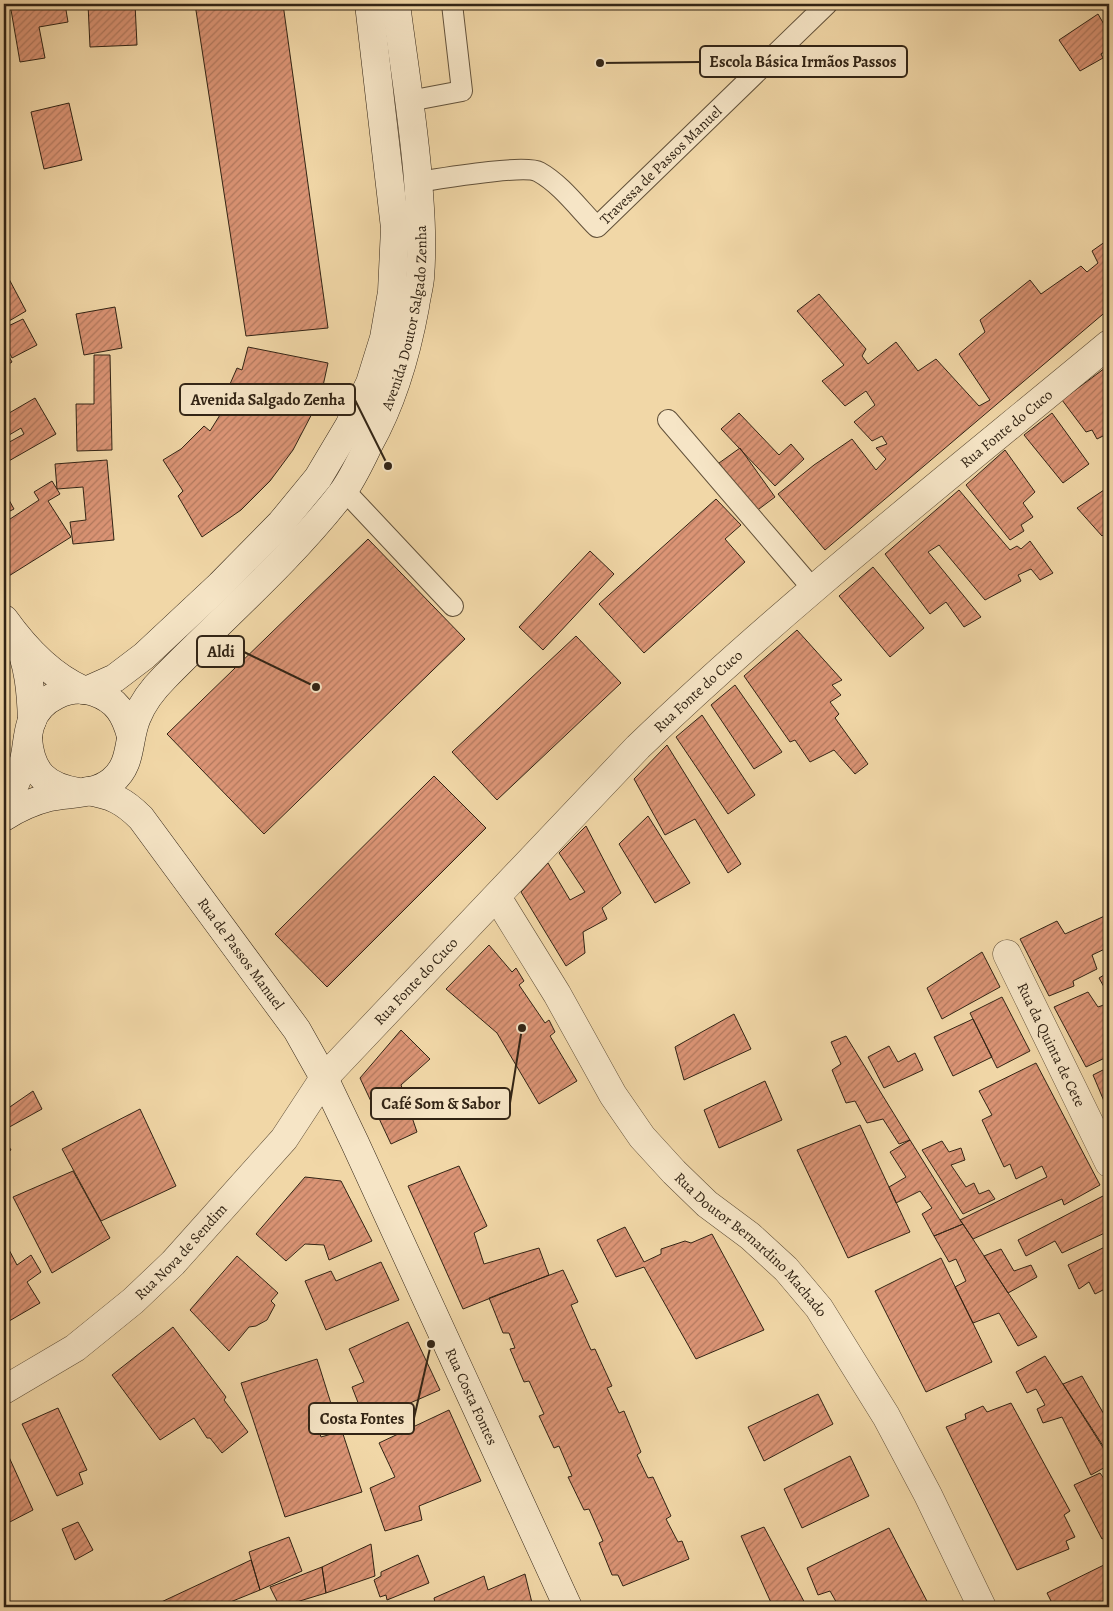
<svg xmlns="http://www.w3.org/2000/svg" width="1113" height="1611" font-family="Alegreya,serif">
	<defs>
		<pattern id="building-hatch" width="6" height="6" patternUnits="userSpaceOnUse" patternTransform="scale(1.25)"><rect width="6" height="6" fill="#db9475"/><path d="M-1 1l2-2M0 6l6-6M5 7l2-2" fill="none" stroke="#b2795f"/></pattern>
	</defs>
	<rect width="100%" height="100%" fill="#f1d7a7"/>
	<filter id="stains"><feTurbulence type="fractalNoise" baseFrequency=".004" numOctaves="4"/><feColorMatrix values="0 0 0 0 .2 0 0 0 0 .09 0 0 0 0 .02 0 0 0 .5 -.17"/></filter>
	<radialGradient id="worn" r=".72"><stop offset=".6" stop-color="#630" stop-opacity="0"/><stop offset="1" stop-color="#630" stop-opacity=".3"/></radialGradient>
	<!-- building -->
	<path fill="url(#building-hatch)" stroke="#322415" d="M 10,4 L 65,4 L 68,22 L 39,27 L 45,58 L 20,62 Z
		M 88,4 L 135,4 L 137,45 L 90,47 Z
		M 195,4 L 283,4 L 328,328 L 246,336 Z
		M 1098,14 L 1109,33 L 1109,49 L 1101,54 L 1103,58 L 1080,71 L 1059,40 Z
		M 69,103 L 82,160 L 44,169 L 31,112 Z
		M 1109,239 L 1109,309 L 825,550 L 778,494 L 814,465 L 852,439 L 876,470 L 886,459 L 876,448 L 887,444 L 882,436 L 872,441 L 854,422 L 875,405 L 866,391 L 845,406 L 822,381 L 844,365 L 797,311 L 819,294 L 866,349 L 862,356 L 868,364 L 896,342 L 918,371 L 936,359 L 979,406 L 990,400 L 959,354 L 985,332 L 980,320 L 1030,280 L 1041,294 L 1081,266 L 1087,272 L 1098,263 L 1092,251 Z
		M 9,279 L 26,311 L 4,324 L 4,282 Z
		M 115,307 L 122,348 L 84,355 L 76,314 Z
		M 23,319 L 37,345 L 12,358 L 4,342 L 4,328 Z
		M 248,347 L 328,363 L 323,386 L 315,408 L 293,450 L 270,481 L 241,510 L 202,537 L 178,496 L 183,491 L 163,460 L 181,449 L 204,426 L 210,431 L 233,394 L 227,391 L 237,368 L 242,370 Z
		M 4,348 L 12,362 L 4,367 Z
		M 94,355 L 110,355 L 112,450 L 77,451 L 76,404 L 94,404 Z
		M 1109,365 L 1109,433 L 1097,439 L 1092,430 L 1086,432 L 1062,400 Z
		M 35,398 L 56,434 L 7,462 L 4,457 L 4,445 L 24,434 L 21,428 L 4,438 L 4,415 L 4,416 Z
		M 739,413 L 779,455 L 791,444 L 804,459 L 775,486 L 721,429 Z
		M 1052,413 L 1089,464 L 1063,483 L 1024,435 Z
		M 740,448 L 775,497 L 755,512 L 719,463 Z
		M 1005,450 L 1035,492 L 1023,503 L 1033,517 L 1021,525 L 1024,531 L 1010,540 L 966,485 Z
		M 107,460 L 114,540 L 73,544 L 70,522 L 86,520 L 83,487 L 57,489 L 55,464 Z
		M 52,481 L 60,494 L 48,501 L 71,537 L 4,579 L 4,523 L 39,500 L 34,492 Z
		M 1107,488 L 1109,491 L 1109,530 L 1102,536 L 1077,508 Z
		M 959,490 L 1010,550 L 1017,546 L 1021,549 L 1030,541 L 1053,573 L 1040,580 L 1031,569 L 1018,575 L 1021,581 L 985,600 L 939,545 L 928,552 L 981,617 L 964,627 L 946,602 L 930,614 L 885,554 Z
		M 4,491 L 14,509 L 4,514 Z
		M 716,499 L 741,525 L 725,539 L 745,562 L 644,653 L 599,604 Z
		M 368,539 L 465,639 L 264,834 L 167,734 Z
		M 590,551 L 614,574 L 543,650 L 519,627 Z
		M 873,567 L 924,628 L 890,657 L 839,596 Z
		M 797,630 L 842,680 L 832,685 L 841,695 L 830,702 L 839,714 L 835,718 L 868,764 L 855,774 L 834,750 L 810,762 L 795,740 L 790,742 L 744,676 Z
		M 576,636 L 621,683 L 497,800 L 452,752 Z
		M 735,685 L 782,752 L 754,769 L 711,705 Z
		M 702,715 L 755,795 L 728,814 L 676,737 Z
		M 667,745 L 741,864 L 728,873 L 695,819 L 665,835 L 634,779 Z
		M 434,776 L 486,828 L 327,987 L 275,934 Z
		M 648,816 L 690,883 L 655,903 L 619,844 Z
		M 586,826 L 621,893 L 602,908 L 607,919 L 583,932 L 585,953 L 566,966 L 521,892 L 548,863 L 570,900 L 585,892 L 559,853 Z
		M 1109,914 L 1109,947 L 1092,955 L 1097,969 L 1073,981 L 1074,986 L 1049,996 L 1020,939 L 1057,921 L 1065,934 Z
		M 489,945 L 512,972 L 516,968 L 524,981 L 519,985 L 545,1023 L 549,1020 L 555,1032 L 550,1036 L 577,1081 L 539,1104 L 497,1033 L 446,989 Z
		M 982,952 L 1000,987 L 942,1019 L 927,988 Z
		M 1109,972 L 1109,996 L 1099,978 Z
		M 1088,992 L 1098,1007 L 1109,1003 L 1109,1056 L 1086,1067 L 1054,1007 Z
		M 1002,997 L 1030,1051 L 997,1068 L 970,1013 Z
		M 734,1014 L 751,1049 L 684,1080 L 675,1047 Z
		M 973,1019 L 992,1057 L 953,1076 L 934,1037 Z
		M 401,1030 L 430,1059 L 401,1085 L 417,1132 L 391,1144 L 360,1078 Z
		M 846,1036 L 910,1140 L 899,1144 L 883,1119 L 867,1123 L 855,1101 L 846,1103 L 832,1070 L 841,1064 L 831,1042 Z
		M 889,1046 L 898,1062 L 915,1053 L 923,1070 L 884,1088 L 868,1057 Z
		M 1036,1063 L 1100,1185 L 1064,1205 L 1062,1199 L 973,1239 L 960,1220 L 1047,1177 L 1042,1166 L 1016,1179 L 1010,1164 L 1004,1167 L 982,1120 L 992,1115 L 979,1091 Z
		M 1109,1067 L 1109,1113 L 1093,1075 Z
		M 765,1081 L 782,1120 L 719,1148 L 704,1110 Z
		M 33,1091 L 42,1109 L 4,1130 L 4,1111 Z
		M 140,1109 L 176,1186 L 101,1221 L 62,1149 Z
		M 860,1125 L 910,1232 L 848,1258 L 797,1150 Z
		M 4,1138 L 11,1150 L 4,1154 Z
		M 910,1140 L 960,1220 L 963,1224 L 934,1236 L 922,1214 L 932,1208 L 920,1191 L 896,1203 L 889,1187 L 906,1177 L 890,1152 Z
		M 942,1141 L 949,1152 L 961,1148 L 965,1160 L 951,1165 L 966,1187 L 974,1183 L 979,1194 L 989,1190 L 995,1199 L 963,1214 L 922,1150 Z
		M 459,1166 L 487,1226 L 474,1233 L 484,1264 L 539,1248 L 549,1275 L 463,1309 L 408,1186 Z
		M 73,1171 L 110,1238 L 52,1273 L 13,1197 Z
		M 305,1177 L 341,1181 L 372,1241 L 329,1260 L 324,1245 L 305,1244 L 286,1261 L 256,1234 Z
		M 1103,1196 L 1109,1210 L 1109,1231 L 1062,1253 L 1055,1241 L 1026,1256 L 1018,1240 Z
		M 963,1224 L 984,1256 L 1037,1337 L 1018,1346 L 999,1313 L 973,1323 L 955,1287 L 966,1281 L 956,1259 L 949,1262 L 934,1236 Z
		M 625,1227 L 644,1262 L 661,1254 L 661,1249 L 685,1241 L 691,1243 L 712,1234 L 764,1330 L 696,1359 L 644,1267 L 616,1277 L 597,1240 Z
		M 6,1244 L 17,1265 L 31,1255 L 41,1272 L 27,1282 L 40,1303 L 4,1324 L 4,1245 Z
		M 1109,1245 L 1109,1287 L 1095,1294 L 1089,1282 L 1079,1289 L 1068,1265 Z
		M 1001,1249 L 1014,1271 L 1031,1265 L 1037,1277 L 1008,1293 L 984,1256 Z
		M 237,1256 L 278,1293 L 271,1301 L 275,1305 L 267,1320 L 256,1326 L 249,1327 L 229,1351 L 190,1310 Z
		M 941,1258 L 992,1362 L 926,1392 L 875,1291 Z
		M 381,1262 L 399,1300 L 326,1330 L 305,1281 L 331,1271 L 336,1281 Z
		M 563,1270 L 578,1302 L 571,1305 L 591,1350 L 595,1349 L 612,1386 L 607,1388 L 619,1413 L 624,1411 L 641,1452 L 637,1455 L 648,1478 L 653,1477 L 671,1516 L 666,1519 L 678,1542 L 682,1541 L 689,1559 L 623,1586 L 618,1575 L 612,1575 L 599,1543 L 603,1541 L 589,1509 L 584,1510 L 568,1477 L 572,1476 L 559,1446 L 554,1448 L 539,1416 L 544,1414 L 529,1381 L 524,1382 L 510,1349 L 515,1348 L 509,1333 L 503,1333 L 489,1298 Z
		M 408,1322 L 440,1390 L 378,1417 L 377,1413 L 364,1418 L 352,1387 L 364,1382 L 349,1349 Z
		M 173,1327 L 226,1397 L 224,1400 L 248,1432 L 222,1453 L 210,1438 L 207,1438 L 194,1418 L 160,1440 L 112,1375 Z
		M 1045,1356 L 1109,1457 L 1109,1465 L 1091,1475 L 1062,1417 L 1043,1423 L 1037,1409 L 1045,1405 L 1036,1389 L 1027,1393 L 1016,1372 Z
		M 317,1359 L 334,1413 L 315,1419 L 321,1437 L 342,1431 L 362,1492 L 285,1517 L 241,1383 Z
		M 1082,1376 L 1109,1423 L 1109,1455 L 1063,1384 Z
		M 818,1394 L 833,1424 L 764,1461 L 748,1427 Z
		M 1011,1403 L 1070,1511 L 1064,1515 L 1075,1537 L 1066,1541 L 1069,1549 L 1017,1570 L 946,1427 L 966,1419 L 965,1414 L 983,1406 L 987,1412 Z
		M 58,1408 L 87,1470 L 79,1473 L 83,1484 L 57,1496 L 22,1424 Z
		M 449,1410 L 481,1481 L 419,1506 L 422,1520 L 385,1531 L 370,1488 L 395,1477 L 379,1443 Z
		M 4,1446 L 33,1510 L 4,1525 Z
		M 850,1456 L 869,1496 L 802,1528 L 784,1489 Z
		M 1100,1473 L 1108,1484 L 1109,1483 L 1109,1535 L 1102,1539 L 1074,1485 Z
		M 78,1522 L 93,1550 L 75,1560 L 62,1529 Z
		M 764,1527 L 807,1607 L 773,1607 L 741,1536 Z
		M 889,1528 L 930,1607 L 839,1607 L 830,1591 L 818,1595 L 807,1568 Z
		M 289,1537 L 302,1571 L 260,1590 L 249,1552 Z
		M 371,1544 L 375,1576 L 326,1593 L 322,1567 Z
		M 418,1555 L 429,1583 L 387,1600 L 386,1595 L 380,1597 L 374,1580 L 381,1576 L 381,1572 Z
		M 251,1560 L 260,1590 L 218,1607 L 159,1607 L 157,1604 Z
		M 1108,1563 L 1109,1565 L 1109,1607 L 1054,1607 L 1047,1593 Z
		M 322,1567 L 326,1593 L 280,1607 L 270,1587 Z
		M 525,1574 L 533,1607 L 436,1607 L 434,1598 L 484,1576 L 488,1590 Z"/>
	<g fill="none" stroke-linecap="round" stroke-linejoin="round">
		<!-- lane casing -->
		<g stroke="#62513a" stroke-width="22">
			<g id="lane">
				<path d="M 409,101 L 462,91 L 452,4"/>
				<path id="s1" d="M 418,182 C 438,179 525,164 539,172 C 561,184 580,210 597,227 L 827,4"/>
				<path d="M 668,420 L 813,589"/>
				<path d="M 344,490 L 453,606"/>
			</g>
		</g>
		<!-- street casing -->
		<g stroke="#62513a" stroke-width="29">
			<g id="street">
				<path id="s2" d="M 497,897 L 557,994 L 613,1095 L 642,1137 L 674,1172 L 707,1204 L 750,1236 L 786,1269 L 819,1308 L 886,1416 L 928,1495 L 982,1607"/>
				<path id="s3" d="M 1007,954 L 1109,1163"/>
				<path id="s4" d="M 4,1390 L 75,1348 L 133,1301 L 173,1263 L 284,1139 L 324,1078 L 638,747 C 787,604 950,476 1109,344"/>
			</g>
		</g>
		<!-- secondary casing -->
		<g stroke="#322415" stroke-width="29">
			<g id="secondary">
				<path d="M 4,619 C 24,647 51,676 83,690"/>
				<path d="M 16,638 C 29,663 31,693 32,721"/>
				<path d="M 88,690 L 115,678 L 144,656 L 220,585 L 281,523 L 318,478 L 349,426 L 370,383 L 384,338 L 392,292 L 395,228 L 369,4"/>
				<path d="M 28,739 C 31,772 45,787 79,792"/>
				<path id="s5" d="M 87,791 C 112,795 124,801 141,818 L 297,1030 L 324,1078 L 355,1143 L 568,1607"/>
				<path d="M 4,806 C 12,792 19,776 24,760 C 27,748 27,735 31,723 C 39,698 70,684 94,692 C 117,700 125,714 131,736"/>
				<path id="s6" d="M 4,817 C 18,808 34,801 50,797 C 70,793 95,795 112,781 C 133,764 127,740 137,717 C 143,702 154,688 165,677 C 225,616 290,560 342,493 C 353,478 361,460 369,444 C 393,401 406,356 415,307 C 416,298 419,288 420,278 C 423,241 420,204 417,168 C 412,113 403,58 396,4"/>
			</g>
		</g>
		<!-- lane -->
		<use href="#lane" stroke="#f6e5c6" stroke-width="20"/>
		<!-- street -->
		<use href="#street" stroke="#f6e5c6" stroke-width="28"/>
		<!-- secondary -->
		<use href="#secondary" stroke="#f6e5c6" stroke-width="28"/>
	</g>
	<g text-anchor="middle" dominant-baseline="central" stroke-width="4" stroke-linejoin="round" paint-order="stroke">
		<!-- street labels -->
		<g font-size="15" fill="#322415" stroke="#f6e5c6">
			<text stroke="none"><textPath href="#s1" startOffset="291">Travessa de Passos Manuel</textPath></text>
			<text stroke="none"><textPath href="#s6" startOffset="679">Avenida Doutor Salgado Zenha</textPath></text>
			<text stroke="none"><textPath href="#s4" startOffset="1395">Rua Fonte do Cuco</textPath></text>
			<text stroke="none"><textPath href="#s4" startOffset="990">Rua Fonte do Cuco</textPath></text>
			<text stroke="none"><textPath href="#s5" startOffset="230">Rua de Passos Manuel</textPath></text>
			<text stroke="none"><textPath href="#s4" startOffset="585">Rua Fonte do Cuco</textPath></text>
			<text stroke="none"><textPath href="#s3" startOffset="101">Rua da Quinta de Cete</textPath></text>
			<text stroke="none"><textPath href="#s2" startOffset="434">Rua Doutor Bernardino Machado</textPath></text>
			<text stroke="none"><textPath href="#s4" startOffset="226">Rua Nova de Sendim</textPath></text>
			<text stroke="none"><textPath href="#s5" startOffset="731">Rua Costa Fontes</textPath></text>
		</g>
	</g>
	<!-- callouts -->
	<path fill="none" stroke="#322415" stroke-width="2" d="M600 63L700 62M388 466L355 400M316 687L244 652M522 1028L510 1103M431 1344L414 1418"/>
	<g fill="#322415" stroke="#f6e5c6" stroke-width="2">
		<circle cx="600" cy="63" r="5"/>
		<circle cx="388" cy="466" r="5"/>
		<circle cx="316" cy="687" r="5"/>
		<circle cx="522" cy="1028" r="5"/>
		<circle cx="431" cy="1344" r="5"/>
	</g>
	<g fill="#f6e5c6" stroke="#322415" stroke-width="2">
		<rect x="700" y="46" width="207" height="31" rx="5"/>
		<rect x="180" y="384" width="175" height="31" rx="5"/>
		<rect x="197" y="636" width="47" height="31" rx="5"/>
		<rect x="371" y="1088" width="139" height="31" rx="5"/>
		<rect x="309" y="1403" width="105" height="31" rx="5"/>
	</g>
	<g font-size="16" text-anchor="middle" font-weight="bold" fill="#322415">
		<text x="803" y="67">Escola Básica Irmãos Passos</text>
		<text x="268" y="405">Avenida Salgado Zenha</text>
		<text x="221" y="657">Aldi</text>
		<text x="441" y="1109">Café Som &amp; Sabor</text>
		<text x="362" y="1424">Costa Fontes</text>
	</g>
	<!-- margin -->
	<rect width="1113" height="1611" fill="none" stroke="#f1d7a7" stroke-width="20"/>
	<rect x="5" y="5" width="1103" height="1601" fill="none" stroke="#322415" stroke-width="2.5"/>
	<rect x="10" y="10" width="1093" height="1591" fill="none" stroke="#322415"/>
	<rect width="100%" height="100%" filter="url(#stains)"/>
	<rect width="100%" height="100%" fill="url(#worn)"/>
</svg>
